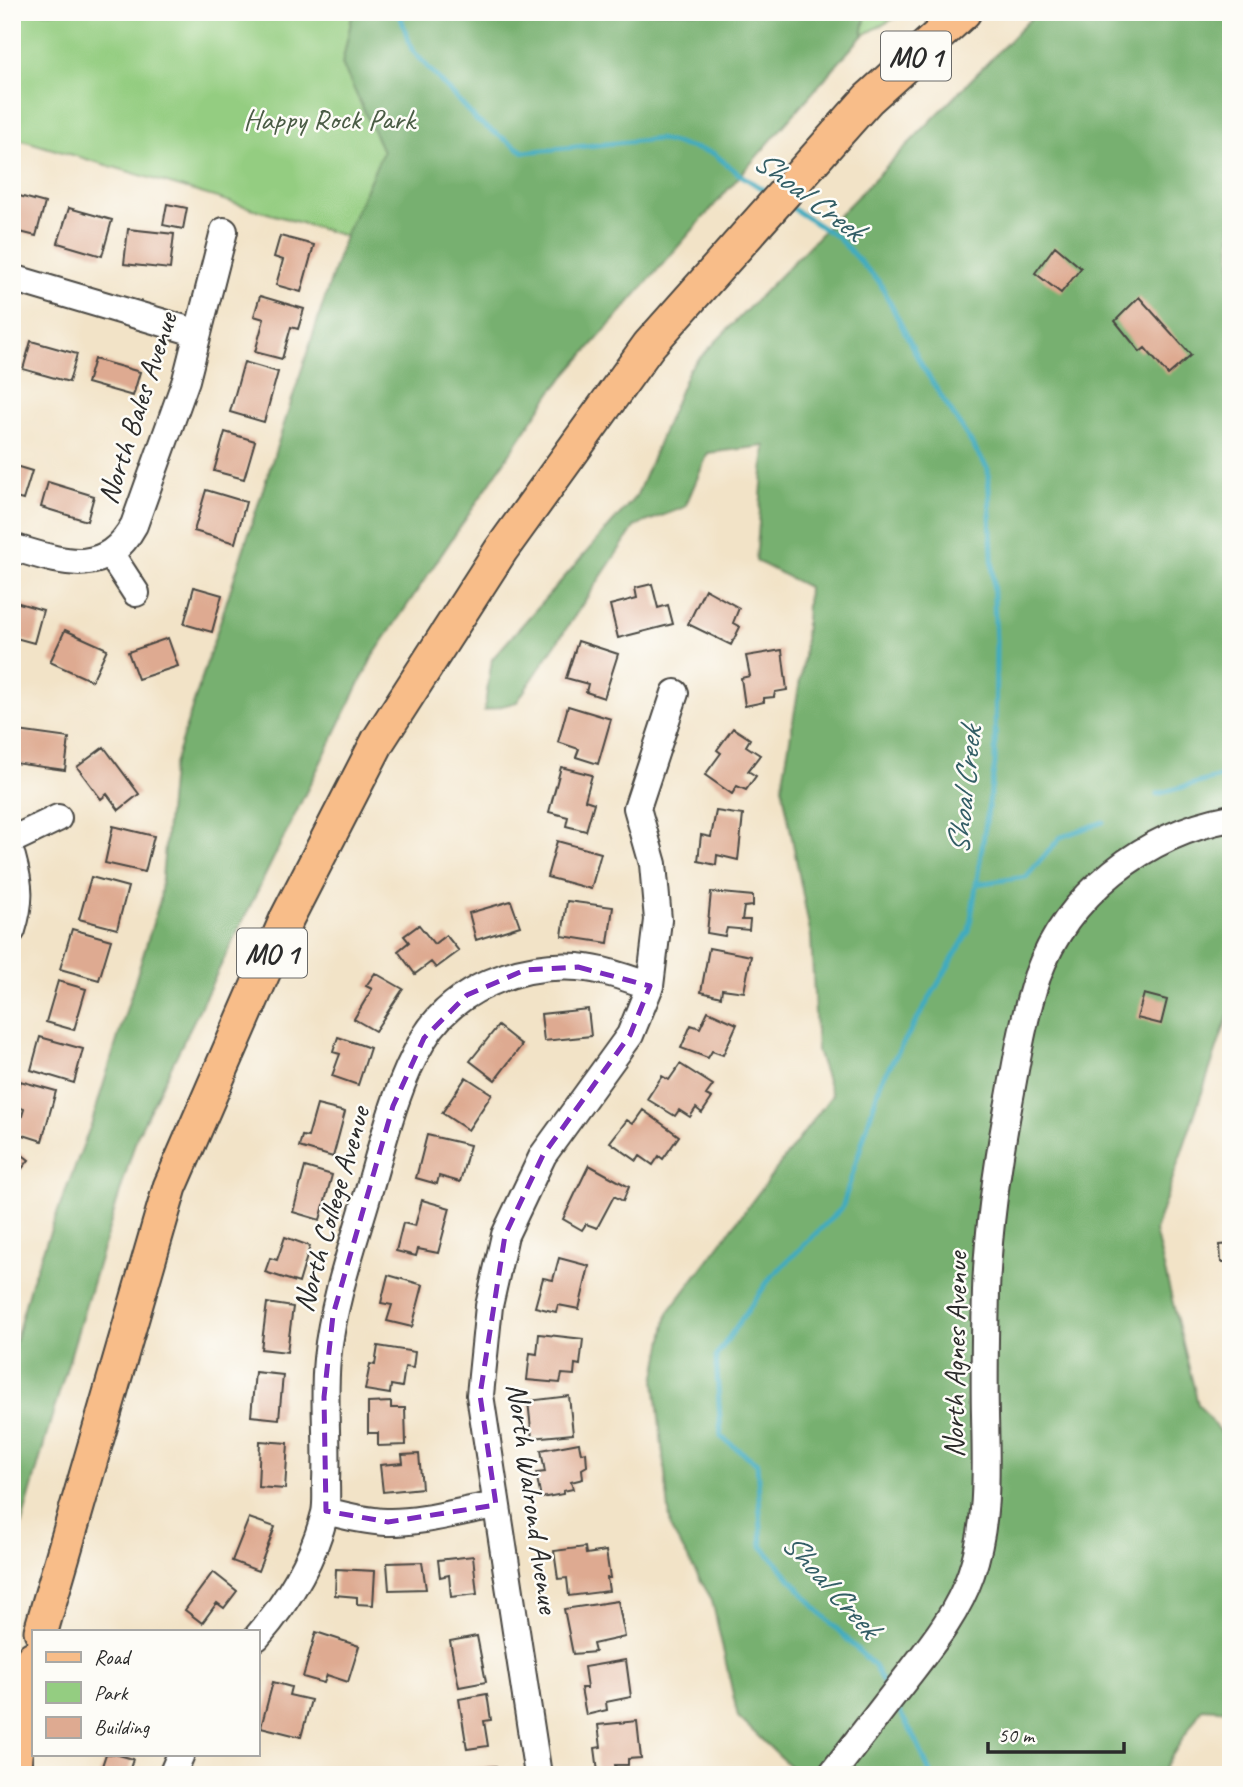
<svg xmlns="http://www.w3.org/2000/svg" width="1243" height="1787" font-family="Caveat,sans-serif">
	<rect width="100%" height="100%" fill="#fdfcf7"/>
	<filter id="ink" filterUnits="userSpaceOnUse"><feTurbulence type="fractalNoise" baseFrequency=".0143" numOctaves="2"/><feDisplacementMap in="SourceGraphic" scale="14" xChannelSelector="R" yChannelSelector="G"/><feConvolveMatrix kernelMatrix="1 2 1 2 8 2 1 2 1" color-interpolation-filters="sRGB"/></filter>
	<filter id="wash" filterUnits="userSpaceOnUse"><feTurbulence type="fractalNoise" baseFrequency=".00686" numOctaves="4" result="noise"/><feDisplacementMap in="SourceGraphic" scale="28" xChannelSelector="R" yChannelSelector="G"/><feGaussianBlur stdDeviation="1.57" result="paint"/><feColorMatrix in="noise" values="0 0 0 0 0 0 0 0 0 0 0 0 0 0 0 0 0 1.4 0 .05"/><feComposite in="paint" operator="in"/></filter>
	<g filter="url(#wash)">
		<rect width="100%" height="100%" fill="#f2e3c7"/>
		<!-- green -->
		<path fill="#94cd81" stroke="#607c56" stroke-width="2" d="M 12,12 L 406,12 L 573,304 L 12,137 Z
			M 866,12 L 906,12 L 862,36 Z"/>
		<!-- forest -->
		<path fill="#77b06f" stroke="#516e4d" stroke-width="2" d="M 353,12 L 866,12 L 862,36 L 552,391 L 373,656 L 137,1136 L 50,1423 L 12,1559 L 12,1354 L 31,1282 L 92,1122 L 160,900 L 172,770 L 345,236 L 383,151 L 342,64 Z
			M 1037,12 L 1231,12 L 1231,1007 L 1155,1231 L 1198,1404 L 1231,1446 L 1231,1710 L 1202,1708 L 1160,1775 L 799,1775 L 738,1717 L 712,1600 L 671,1529 L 655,1381 L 668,1313 L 832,1095 L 817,1051 L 811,937 L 782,786 L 804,657 L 808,587 L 756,561 L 765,446 L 708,453 L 685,507 L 635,526 L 517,702 L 484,711 L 492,659 L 637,495 L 689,369 Z"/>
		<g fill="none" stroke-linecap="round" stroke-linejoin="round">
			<!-- stream -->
			<path stroke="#40abbf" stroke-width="5" d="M 399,12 L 412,50 L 477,121 L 524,152 L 658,139 L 713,153 L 739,174 L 770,194
				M 787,205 L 837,237 L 880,283 L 922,366 L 988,469 L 996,642 L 995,764 L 969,931 L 881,1081 L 842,1208 L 771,1277 L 716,1356 L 721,1437 L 757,1463 L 762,1546 L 814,1606 L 874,1666 L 886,1688
				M 1157,794 L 1231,774
				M 976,884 L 1026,877 L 1061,837 L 1103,822
				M 896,1706 L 915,1738 L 931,1775"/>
		</g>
		<g id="blocks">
			<!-- building -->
			<path fill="#deaa91" d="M 12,194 L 45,203 L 36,236 L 12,230 Z
				M 167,204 L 187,208 L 183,229 L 163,225 Z
				M 69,208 L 112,220 L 102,256 L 58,243 Z
				M 128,229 L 174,234 L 170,269 L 124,264 Z
				M 280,236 L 314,245 L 301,292 L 276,285 L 283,260 L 274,257 Z
				M 1055,246 L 1081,268 L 1061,293 L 1035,273 Z
				M 260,296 L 304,309 L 298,329 L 291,327 L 282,359 L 255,352 L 264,319 L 254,316 Z
				M 1139,297 L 1191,355 L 1168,375 L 1145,348 L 1140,352 L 1115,321 Z
				M 31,341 L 77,354 L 69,382 L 23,369 Z
				M 94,359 L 140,372 L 133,396 L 87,383 Z
				M 244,362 L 278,372 L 264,422 L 230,412 Z
				M 225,432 L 255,441 L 244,479 L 214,471 Z
				M 12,465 L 32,471 L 23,500 L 12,497 Z
				M 48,482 L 94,496 L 87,521 L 41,507 Z
				M 206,490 L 246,502 L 235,543 L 194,531 Z
				M 652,584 L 658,608 L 668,605 L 673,624 L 618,638 L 610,605 L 637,598 L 635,588 Z
				M 194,587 L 222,595 L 212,632 L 184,624 Z
				M 705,589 L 739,608 L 733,623 L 740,627 L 731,645 L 688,624 Z
				M 12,601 L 43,610 L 34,643 L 12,637 Z
				M 65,630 L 107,649 L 92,681 L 50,662 Z
				M 168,638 L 178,666 L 138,679 L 128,652 Z
				M 578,641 L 618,654 L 604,698 L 586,692 L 588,684 L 566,678 Z
				M 782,650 L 787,690 L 775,692 L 774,697 L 764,698 L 764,702 L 745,706 L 741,678 L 750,676 L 746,656 Z
				M 568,706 L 611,719 L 598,764 L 576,757 L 579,749 L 558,742 Z
				M 733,728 L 750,739 L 746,746 L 760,755 L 748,771 L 756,776 L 746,790 L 737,786 L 732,794 L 705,775 L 721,753 L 717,750 Z
				M 18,731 L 69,738 L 65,770 L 14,763 Z
				M 104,747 L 139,794 L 119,810 L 107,794 L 101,799 L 77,767 Z
				M 561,767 L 592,775 L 585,800 L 594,803 L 586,831 L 566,826 L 568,817 L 549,812 Z
				M 716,811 L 743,815 L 738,860 L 717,855 L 716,865 L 698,861 L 701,835 L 711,837 Z
				M 113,826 L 154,836 L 145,872 L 105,863 Z
				M 557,841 L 601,853 L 591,889 L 547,877 Z
				M 91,877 L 128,887 L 117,929 L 79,919 Z
				M 711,892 L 753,896 L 753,906 L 744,907 L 742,920 L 750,920 L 749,930 L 727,928 L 725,936 L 707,933 Z
				M 511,901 L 520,926 L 476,940 L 469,913 Z
				M 567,901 L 613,907 L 608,943 L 562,936 Z
				M 419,925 L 434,944 L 446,935 L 459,951 L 436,968 L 431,962 L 415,974 L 398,951 L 409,942 L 404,936 Z
				M 72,929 L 111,940 L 99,980 L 60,969 Z
				M 709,948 L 751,956 L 744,992 L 722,989 L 721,997 L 701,992 Z
				M 375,973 L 403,989 L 375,1031 L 354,1019 L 372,989 L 366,986 Z
				M 58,981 L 86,989 L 74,1030 L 46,1022 Z
				M 1144,994 L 1167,1000 L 1161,1024 L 1137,1018 Z
				M 588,1009 L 591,1036 L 544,1041 L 541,1014 Z
				M 708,1011 L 737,1024 L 723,1055 L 712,1051 L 708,1058 L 681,1048 L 691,1025 L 700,1028 Z
				M 498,1026 L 522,1045 L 495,1080 L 470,1061 Z
				M 40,1037 L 83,1049 L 74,1083 L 31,1070 Z
				M 338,1037 L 370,1048 L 358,1085 L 332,1076 L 340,1054 L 333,1052 Z
				M 680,1064 L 713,1085 L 706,1095 L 712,1098 L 702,1113 L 696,1108 L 690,1117 L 679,1110 L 675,1116 L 647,1099 L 662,1076 L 669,1080 Z
				M 466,1077 L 492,1094 L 468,1130 L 442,1113 Z
				M 20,1081 L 56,1091 L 42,1141 L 17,1133 L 24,1109 L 13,1105 Z
				M 317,1105 L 345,1112 L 333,1157 L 299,1147 L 302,1136 L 308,1137 Z
				M 643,1110 L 679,1136 L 663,1159 L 659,1156 L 653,1165 L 640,1156 L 637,1161 L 610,1142 L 627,1120 L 633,1124 Z
				M 427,1135 L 470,1145 L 460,1182 L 439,1176 L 437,1184 L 416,1178 Z
				M 12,1147 L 29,1160 L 12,1181 Z
				M 589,1165 L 629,1187 L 623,1201 L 614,1196 L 597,1228 L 586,1224 L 582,1230 L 563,1219 Z
				M 305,1167 L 332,1175 L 320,1220 L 293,1212 Z
				M 422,1200 L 450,1208 L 438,1253 L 418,1249 L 416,1256 L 396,1251 L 403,1223 L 415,1226 Z
				M 285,1237 L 310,1246 L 299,1283 L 265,1272 L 270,1258 L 277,1260 Z
				M 1231,1244 L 1231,1262 L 1221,1262 L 1220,1245 Z
				M 559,1258 L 589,1266 L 579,1309 L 558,1305 L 556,1312 L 535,1307 L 543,1278 L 553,1280 Z
				M 388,1275 L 423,1285 L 412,1327 L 387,1321 L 392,1305 L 381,1303 Z
				M 267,1303 L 293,1307 L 287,1352 L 261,1349 Z
				M 539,1334 L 583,1339 L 580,1365 L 575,1364 L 574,1375 L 562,1374 L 560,1383 L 527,1380 L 530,1353 L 537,1354 Z
				M 378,1346 L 415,1352 L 413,1368 L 405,1367 L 402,1387 L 391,1385 L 390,1394 L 365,1390 L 370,1364 L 375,1365 Z
				M 255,1372 L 283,1375 L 279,1419 L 251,1416 Z
				M 569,1396 L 573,1434 L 532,1438 L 528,1401 Z
				M 391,1402 L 391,1408 L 405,1408 L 406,1445 L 378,1446 L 378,1433 L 368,1433 L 368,1403 Z
				M 260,1441 L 288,1443 L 285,1489 L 258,1487 Z
				M 579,1443 L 581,1453 L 586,1452 L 587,1466 L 582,1469 L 583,1479 L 571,1482 L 573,1489 L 563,1491 L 563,1494 L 541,1498 L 536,1473 L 545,1472 L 541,1450 Z
				M 419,1454 L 422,1488 L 383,1492 L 380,1465 L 403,1463 L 402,1455 Z
				M 249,1518 L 275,1527 L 258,1571 L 232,1561 Z
				M 585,1547 L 586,1554 L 606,1551 L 610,1578 L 607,1578 L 609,1591 L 569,1596 L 567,1578 L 558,1579 L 554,1551 Z
				M 473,1556 L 477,1594 L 451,1597 L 449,1575 L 440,1577 L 438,1560 Z
				M 422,1562 L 426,1589 L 389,1590 L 387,1563 Z
				M 336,1569 L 375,1571 L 373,1605 L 357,1604 L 357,1597 L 335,1595 Z
				M 213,1572 L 237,1591 L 224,1608 L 217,1603 L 202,1623 L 185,1610 Z
				M 618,1601 L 625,1637 L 593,1644 L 595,1652 L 573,1654 L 564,1609 Z
				M 316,1632 L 359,1646 L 348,1682 L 327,1675 L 324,1683 L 303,1677 Z
				M 477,1636 L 486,1682 L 459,1687 L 450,1641 Z
				M 626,1660 L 631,1697 L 606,1702 L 607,1710 L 586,1715 L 581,1688 L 587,1688 L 584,1667 Z
				M 273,1682 L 291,1687 L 289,1695 L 311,1700 L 301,1737 L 261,1727 Z
				M 487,1694 L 491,1720 L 484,1721 L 488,1746 L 467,1749 L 459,1699 Z
				M 637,1721 L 641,1758 L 628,1759 L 628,1765 L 615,1765 L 616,1771 L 598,1771 L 595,1748 L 601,1747 L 598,1725 Z
				M 106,1754 L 115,1754 L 133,1759 L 128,1775 L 99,1775 Z
				M 496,1766 L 497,1775 L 476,1775 L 475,1768 Z"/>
		</g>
	</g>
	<g filter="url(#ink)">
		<use href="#blocks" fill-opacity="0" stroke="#494742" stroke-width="2"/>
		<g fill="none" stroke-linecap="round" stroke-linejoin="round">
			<!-- minor casing -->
			<g stroke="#494742" stroke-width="30">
				<path id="minor" d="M 12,278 L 198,333
					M 12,547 C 60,561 104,580 134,525 L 186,380 L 224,231
					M 110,553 L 136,593
					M 12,840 L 58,818
					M 12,857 C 20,886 21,901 12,930
					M 326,1511 C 345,1516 365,1521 386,1522 C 422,1523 460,1511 496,1505
					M 257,1637 C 289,1600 313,1561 325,1513 C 327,1503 326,1491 326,1481 C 328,1440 323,1400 327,1359 C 333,1301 353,1245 369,1190 C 384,1139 396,1086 423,1040 C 453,988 521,963 578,967 C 603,969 627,978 650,986
					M 172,1775 L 181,1754
					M 538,1775 L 480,1395 L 489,1306 L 505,1235 L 543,1155 L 630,1035 L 650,986 L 658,920 L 653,864 L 637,808 L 675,693
					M 831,1775 C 855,1744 879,1713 903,1682 C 929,1648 957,1615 971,1574 C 989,1522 986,1468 985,1414 C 984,1373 985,1331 986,1291 C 988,1230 997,1168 1008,1108 C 1016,1065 1023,1019 1037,977 C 1067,894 1145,834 1231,818"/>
			</g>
			<!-- major casing -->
			<g stroke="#494742" stroke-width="37">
				<path id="major" d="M 41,1631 L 170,1187 L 287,918 L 378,741 L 501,550 L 649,345 L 868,99 L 964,12
					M 13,1775 L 21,1700 L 33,1658"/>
			</g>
			<!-- minor -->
			<use href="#minor" stroke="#fff" stroke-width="26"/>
			<!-- major -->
			<use href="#major" stroke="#f8bd89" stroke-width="33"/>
		</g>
	</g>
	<!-- marked area -->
	<path fill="none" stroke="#7b2cbf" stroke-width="5" stroke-dasharray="14 9" stroke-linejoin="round" d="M 578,967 L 650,986 L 630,1035 L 543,1155 L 505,1235 L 480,1395 L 496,1505 L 388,1522 L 326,1511 L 324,1397 L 333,1315 L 393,1106 L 424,1038 L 467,995 L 525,970 Z"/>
	<g text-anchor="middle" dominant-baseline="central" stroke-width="5" stroke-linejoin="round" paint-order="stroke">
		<!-- shield labels -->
		<g fill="#fdfcf7" stroke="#6a6a68" stroke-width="2">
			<rect x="881" y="31.5" width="70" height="49" rx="5"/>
			<rect x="237" y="928.5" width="70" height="49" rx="5"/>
		</g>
		<g font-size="28" font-weight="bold" fill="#2b2b2b">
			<text x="916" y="56">MO 1</text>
			<text x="272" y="953">MO 1</text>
		</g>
		<!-- park labels -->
		<g font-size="30" fill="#4a5c45" stroke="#fdfcf7">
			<text x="329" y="119">Happy Rock Park</text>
		</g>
		<!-- street labels -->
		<g font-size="30" fill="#2b2b2b" stroke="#fdfcf7">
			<text transform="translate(137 408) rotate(-72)">North Bales Avenue</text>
			<text transform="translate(331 1209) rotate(-74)">North College Avenue</text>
			<text transform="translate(955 1355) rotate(-89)">North Agnes Avenue</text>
			<text transform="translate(533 1498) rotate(82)">North Walrond Avenue</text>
		</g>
		<!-- water labels -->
		<g font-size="32" font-style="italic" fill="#335e66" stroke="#fdfcf7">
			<text transform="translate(809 195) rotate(37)">Shoal Creek</text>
			<text transform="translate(964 791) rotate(-84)">Shoal Creek</text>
			<text transform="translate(831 1585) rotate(48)">Shoal Creek</text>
		</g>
	</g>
	<!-- margin -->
	<rect width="1243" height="1787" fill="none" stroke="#fdfcf7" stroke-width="42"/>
	<!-- legend -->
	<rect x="32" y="1630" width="228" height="126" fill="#fdfcf7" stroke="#a9a8a5" stroke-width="2"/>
	<rect x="46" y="1652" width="35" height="10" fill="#f8bd89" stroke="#a9a8a5" stroke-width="2"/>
	<text x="94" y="1664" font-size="21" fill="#2b2b2b">Road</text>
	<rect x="46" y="1682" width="35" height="21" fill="#94cd81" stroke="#a9a8a5" stroke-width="2"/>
	<text x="94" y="1700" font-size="21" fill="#2b2b2b">Park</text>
	<rect x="46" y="1717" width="35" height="21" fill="#deaa91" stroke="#a9a8a5" stroke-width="2"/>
	<text x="94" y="1734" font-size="21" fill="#2b2b2b">Building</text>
	<!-- scale -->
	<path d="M988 1742v10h136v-10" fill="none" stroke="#2b2b2b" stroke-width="3.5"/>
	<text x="998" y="1742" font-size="21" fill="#2b2b2b" stroke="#fdfcf7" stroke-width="5" paint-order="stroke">50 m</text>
</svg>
